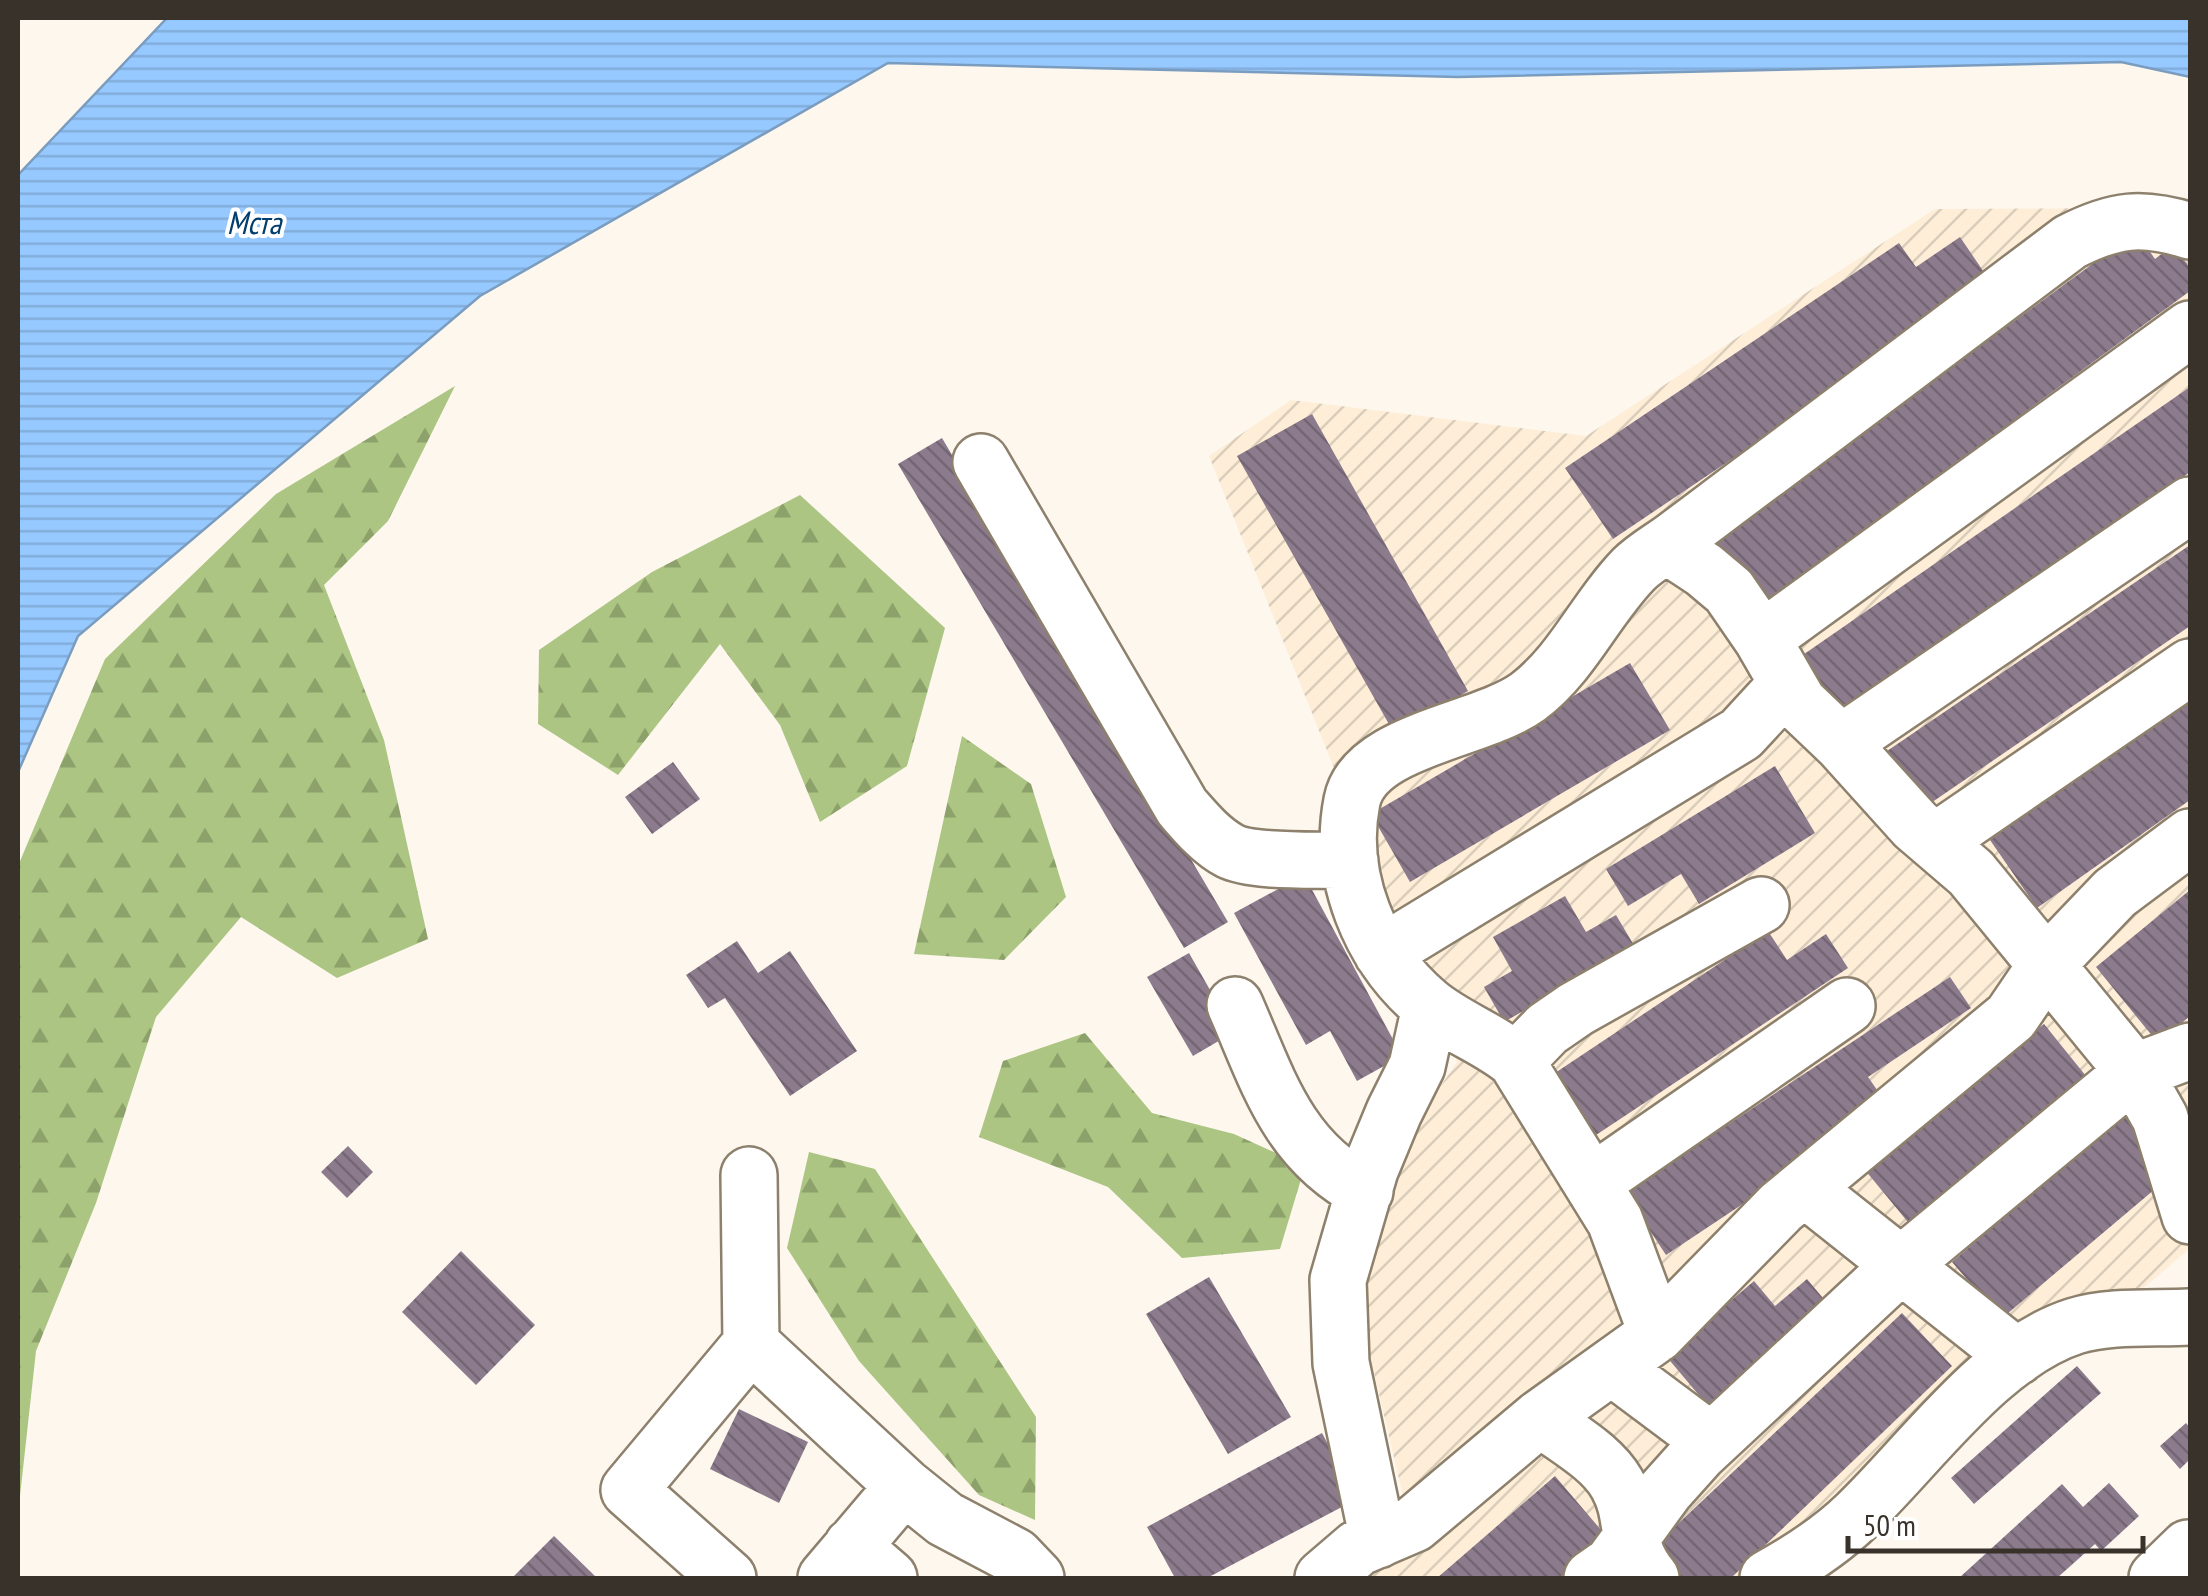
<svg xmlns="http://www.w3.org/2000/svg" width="2208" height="1596" font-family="'PT Sans Narrow',sans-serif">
	<defs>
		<pattern id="industrial-furrows" width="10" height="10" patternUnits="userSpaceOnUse" patternTransform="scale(2.5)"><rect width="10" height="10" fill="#feeed8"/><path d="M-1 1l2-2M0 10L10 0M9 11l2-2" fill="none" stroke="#dacdba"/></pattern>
		<pattern id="forest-firs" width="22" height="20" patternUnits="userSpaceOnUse" patternTransform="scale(2.5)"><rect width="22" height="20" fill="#acc583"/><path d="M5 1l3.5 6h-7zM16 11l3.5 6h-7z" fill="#8da16b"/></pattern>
		<pattern id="water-rules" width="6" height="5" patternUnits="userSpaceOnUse" patternTransform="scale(2.5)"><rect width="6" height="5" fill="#96c9ff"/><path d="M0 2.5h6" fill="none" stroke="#82addb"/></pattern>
		<pattern id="building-back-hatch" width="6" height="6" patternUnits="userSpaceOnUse" patternTransform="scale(2.5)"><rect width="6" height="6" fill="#8c7b8c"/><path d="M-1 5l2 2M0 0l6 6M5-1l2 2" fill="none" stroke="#736573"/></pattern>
	</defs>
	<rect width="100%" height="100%" fill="#fdf7ee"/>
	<!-- industrial -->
	<path fill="url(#industrial-furrows)" d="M 2190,208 L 2190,1248 L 2108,1319 L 2001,1394 L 1824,1578 L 1342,1578 L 1408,1517 L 1341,1232 L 1457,1062 L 1364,843 L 1209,456 L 1291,400 L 1586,436 L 1935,209 Z"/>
	<!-- forest -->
	<path fill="url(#forest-firs)" d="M 455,386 L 388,521 L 324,585 L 384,740 L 428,939 L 337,978 L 241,917 L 156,1017 L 96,1203 L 36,1351 L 20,1496 L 18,1578 L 18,866 L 105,659 L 276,494 Z
		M 800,495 L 945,628 L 907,766 L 820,822 L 780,725 L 720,644 L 618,775 L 538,724 L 539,650 L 652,572 Z
		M 962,736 L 1031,784 L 1066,897 L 1004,960 L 914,954 Z
		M 1085,1033 L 1152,1113 L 1234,1134 L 1305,1166 L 1280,1249 L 1182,1258 L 1108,1187 L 979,1137 L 1003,1061 Z
		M 809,1152 L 875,1169 L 1036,1417 L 1035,1520 L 979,1495 L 859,1361 L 787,1248 Z"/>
	<!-- water -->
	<path fill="url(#water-rules)" stroke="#7a9cbf" stroke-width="2.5" d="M 167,18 L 2190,18 L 2190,77 L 2121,62 L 1458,77 L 888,63 L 480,296 L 78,636 L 18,772 L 18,175 Z"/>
	<!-- building -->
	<path fill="url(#building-back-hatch)" d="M 2136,232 L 2155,259 L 2173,245 L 2190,268 L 2190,291 L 1759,607 L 1712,543 Z
		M 1960,237 L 1992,284 L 1613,539 L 1565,468 L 1899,243 L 1916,267 Z
		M 2190,387 L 2190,472 L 1837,717 L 1797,659 Z
		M 1312,414 L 1468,691 L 1394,733 L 1237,456 Z
		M 942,438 L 1228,922 L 1184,948 L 898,464 Z
		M 2190,545 L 2190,626 L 1925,807 L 1887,751 Z
		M 1630,663 L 1670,730 L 1410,882 L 1371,814 Z
		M 2190,699 L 2190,800 L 2037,908 L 1990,840 Z
		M 673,762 L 700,799 L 652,834 L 625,797 Z
		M 1775,766 L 1815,833 L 1699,904 L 1681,874 L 1628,906 L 1606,869 Z
		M 1304,875 L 1402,1056 L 1357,1081 L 1330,1031 L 1306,1045 L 1234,913 Z
		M 2190,890 L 2190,1016 L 2158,1043 L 2096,967 Z
		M 1565,896 L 1586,932 L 1616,915 L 1635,947 L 1504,1022 L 1484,987 L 1512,971 L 1493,937 Z
		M 1768,931 L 1787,960 L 1826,934 L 1848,968 L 1590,1139 L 1549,1077 Z
		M 737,941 L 758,973 L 790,951 L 857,1051 L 790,1096 L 725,998 L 708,1008 L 686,975 Z
		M 1189,953 L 1234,1032 L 1193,1056 L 1147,977 Z
		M 1950,977 L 1971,1008 L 1868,1077 L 1889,1107 L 1666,1255 L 1625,1193 Z
		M 2044,1024 L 2090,1081 L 1912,1227 L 1865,1170 Z
		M 2124,1115 L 2174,1173 L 2001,1319 L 1952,1262 Z
		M 348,1146 L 373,1172 L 347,1198 L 321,1172 Z
		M 461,1251 L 535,1325 L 476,1385 L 402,1312 Z
		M 1209,1277 L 1291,1417 L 1228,1454 L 1146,1314 Z
		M 1807,1279 L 1833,1310 L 1713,1412 L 1666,1356 L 1754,1281 L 1775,1306 Z
		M 1902,1313 L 1952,1366 L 1731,1578 L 1673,1578 L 1649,1551 Z
		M 2077,1366 L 2101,1393 L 1974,1504 L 1951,1478 Z
		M 739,1409 L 808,1442 L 779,1503 L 710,1469 Z
		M 2186,1423 L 2190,1428 L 2190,1459 L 2180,1469 L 2160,1446 Z
		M 1322,1433 L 1357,1499 L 1207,1578 L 1175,1578 L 1147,1527 Z
		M 1555,1476 L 1607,1537 L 1559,1578 L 1437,1578 Z
		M 2109,1483 L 2139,1516 L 2101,1551 L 2095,1544 L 2057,1578 L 1959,1578 L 2062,1484 L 2083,1507 Z
		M 554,1536 L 597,1578 L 512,1578 Z"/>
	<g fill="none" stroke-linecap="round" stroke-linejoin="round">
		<!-- minor casing -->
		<g stroke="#8d806c" stroke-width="60">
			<path id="minor" d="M 981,462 L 1182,807 C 1196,823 1211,841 1230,851 C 1254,863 1321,859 1350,861
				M 1666,545 L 1704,570 L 1729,591 L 1762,639 L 1799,703 L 1841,743 L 1915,825 L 1971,873 L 2134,1072 L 2160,1118 L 2190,1216
				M 1762,639 L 2190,329
				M 1841,743 L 2190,505
				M 1936,841 L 2190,667
				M 1382,953 L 1741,734 L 1787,684
				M 1235,1005 C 1268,1080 1287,1150 1365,1191
				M 1516,1061 L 1547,1029 L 1576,1009 L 1761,905
				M 1593,1182 L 1847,1006
				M 1804,1188 L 2017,1357
				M 1657,1334 L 1615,1221 L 1516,1061 C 1489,1038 1454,1027 1427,1004 C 1370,956 1337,876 1352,801 C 1364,740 1481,731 1528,697 C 1573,663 1595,609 1634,569 C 1646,557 1663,548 1676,538 C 1707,515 1737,492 1767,470 C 1868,394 1969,318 2070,242 C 2115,219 2142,216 2190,231
				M 751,1344 L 904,1486 L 945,1519 L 1015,1556 L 1036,1578
				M 1612,1367 L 1711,1441
				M 1540,1418 C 1566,1438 1601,1456 1617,1484 C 1636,1518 1622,1543 1651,1578
				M 1378,1540 L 1341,1363 L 1338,1280 L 1370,1170 L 1394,1112 L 1417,1066 L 1430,1007
				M 852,1546 L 889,1578
				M 728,1578 L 629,1490 L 751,1344 L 749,1175
				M 826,1578 L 904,1486
				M 1323,1578 L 1358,1548 L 1414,1524 L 1540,1418 L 1657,1334 L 1781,1207 L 2011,1017 L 2047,964 L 2115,893 L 2190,837
				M 1592,1578 L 1612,1564 L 1665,1491 L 1700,1452 L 1900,1266 L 2134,1072 L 2190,1051
				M 1768,1578 C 1799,1561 1830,1541 1856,1516 C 1920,1455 1990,1353 2075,1326 C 2111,1315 2154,1319 2190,1317
				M 2157,1578 L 2188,1548"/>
		</g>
		<!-- minor -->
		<use href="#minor" stroke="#fff" stroke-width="55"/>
	</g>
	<g text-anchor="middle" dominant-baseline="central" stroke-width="8" stroke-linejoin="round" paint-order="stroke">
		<!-- water labels -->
		<g font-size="32" font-style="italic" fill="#023e6d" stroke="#fff">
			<text x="254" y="222">Мста</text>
		</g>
	</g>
	<!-- border -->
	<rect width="2208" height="1596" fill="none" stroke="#38322a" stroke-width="40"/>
	<!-- scale -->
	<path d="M1848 1536v15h295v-15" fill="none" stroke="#38322a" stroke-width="5"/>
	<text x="1863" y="1536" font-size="30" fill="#38322a" stroke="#ffffff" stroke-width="8" paint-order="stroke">50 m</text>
</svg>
